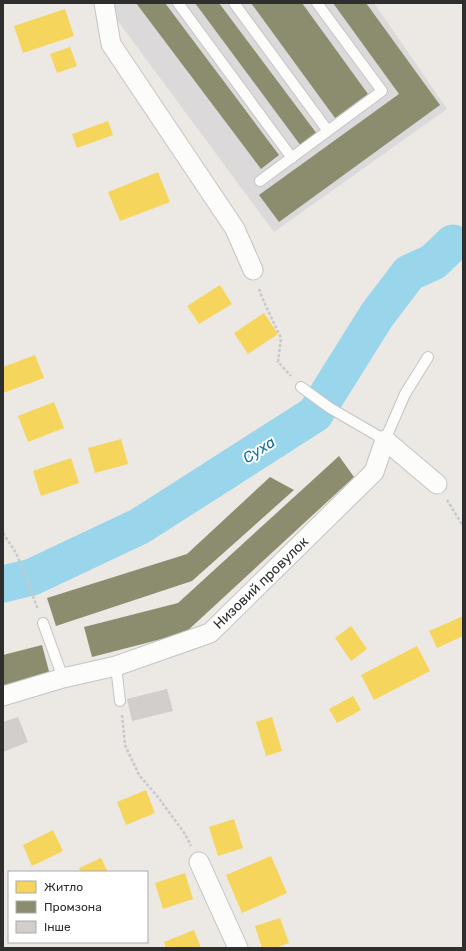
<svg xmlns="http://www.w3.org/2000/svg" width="466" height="951" font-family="Rubik,sans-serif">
	<rect width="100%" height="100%" fill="#ece8e4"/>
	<!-- industrial -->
	<path fill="#dcd9db" d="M 115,3 L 374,3 L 447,109 L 274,232 L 109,9 Z"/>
	<!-- homes -->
	<path fill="#f6d55c" d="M 65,9 L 74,36 L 23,53 L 14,26 Z
		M 70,47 L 77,66 L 57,73 L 50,54 Z
		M 108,121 L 113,135 L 77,148 L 72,134 Z
		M 158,172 L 170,202 L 120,221 L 108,192 Z
		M 220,285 L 232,304 L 199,324 L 187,306 Z
		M 264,313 L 278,334 L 248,354 L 234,333 Z
		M 35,355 L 44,378 L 3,393 L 3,367 Z
		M 54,402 L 64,428 L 28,442 L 18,416 Z
		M 121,439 L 128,464 L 95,473 L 88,448 Z
		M 71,458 L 79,483 L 41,496 L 33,471 Z
		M 463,616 L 463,636 L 437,648 L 429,631 Z
		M 351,626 L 367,649 L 351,661 L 335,638 Z
		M 417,646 L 430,671 L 374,700 L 361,675 Z
		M 353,696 L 361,710 L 337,723 L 329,709 Z
		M 272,717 L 282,751 L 266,756 L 256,722 Z
		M 146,790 L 155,813 L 126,825 L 117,802 Z
		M 234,819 L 243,848 L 218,856 L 209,827 Z
		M 53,830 L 63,851 L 32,866 L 23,845 Z
		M 271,856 L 287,893 L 242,913 L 226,875 Z
		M 101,858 L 108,872 L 80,872 L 79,868 Z
		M 185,873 L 193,899 L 163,909 L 155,883 Z
		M 280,918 L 289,943 L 275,948 L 262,948 L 255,926 Z
		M 194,930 L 201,948 L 166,948 L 164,942 Z"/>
	<!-- industry -->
	<path fill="#8c8c6e" d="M 136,3 L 165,3 L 279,155 L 261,169 Z
		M 195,3 L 219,3 L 317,134 L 301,146 Z
		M 251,3 L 302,3 L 368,94 L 335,118 Z
		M 333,3 L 366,3 L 440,105 L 279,222 L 259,195 L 399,94 Z
		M 339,456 L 354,477 L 185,633 L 92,657 L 84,627 L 178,603 Z
		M 270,477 L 294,490 L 192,581 L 56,626 L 47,598 L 187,554 Z
		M 42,645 L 50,675 L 3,687 L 3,655 Z"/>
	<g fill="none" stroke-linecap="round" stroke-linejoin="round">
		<!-- river -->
		<path stroke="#99d6ec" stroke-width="37" d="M 3,584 L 32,577 L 140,526 L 315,414 L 377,315 L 409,273 L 433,262 L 453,243"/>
	</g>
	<!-- building -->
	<path fill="#d1cecb" d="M 167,689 L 173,711 L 132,721 L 127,699 Z
		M 18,717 L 28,742 L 3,752 L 3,722 Z"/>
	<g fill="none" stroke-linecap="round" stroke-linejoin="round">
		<!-- service casing -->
		<g stroke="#c5c4c5" stroke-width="12">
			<path id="service" d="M 178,3 L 292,158
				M 234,3 L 328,131
				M 260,181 L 382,91 L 317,3
				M 301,387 L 330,408 L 385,440 L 405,394 L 428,357
				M 43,623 L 63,678
				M 116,666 L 120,701"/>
		</g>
		<!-- minor casing -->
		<g stroke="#c5c4c5" stroke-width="21">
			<path id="minor" d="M 104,3 L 111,44 L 235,229 L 253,270
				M 3,696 L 63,678 L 116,666 L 210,633 L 374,472 L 385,440 L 437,484
				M 199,862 L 238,948"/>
		</g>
		<!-- path -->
		<path stroke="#c9c9c8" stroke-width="2.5" stroke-dasharray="3 2" stroke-linecap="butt" d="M 259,289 L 264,302 L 281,338 L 278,362 L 291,376
			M 447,500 L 463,526
			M 3,533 L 16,553 L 25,574 L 38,610
			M 122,715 L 125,745 L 139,775 L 158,797 L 185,834 L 191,846"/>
		<!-- service -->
		<use href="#service" stroke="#fcfcfb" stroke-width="10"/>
		<!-- minor -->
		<use href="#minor" stroke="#fcfcfb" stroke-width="19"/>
	</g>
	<g text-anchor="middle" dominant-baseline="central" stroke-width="4" stroke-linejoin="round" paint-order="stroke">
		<!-- street labels -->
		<g font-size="14" fill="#2e2e2e" stroke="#fff">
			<text transform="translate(261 583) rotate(-44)">Низовий провулок</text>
		</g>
		<!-- water labels -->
		<g font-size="15" font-style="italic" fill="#0d6fa3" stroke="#fff">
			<text transform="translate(259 450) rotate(-33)">Суха</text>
		</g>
	</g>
	<!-- border -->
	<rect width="466" height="951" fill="none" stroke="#2e2e2e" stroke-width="8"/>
	<!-- legend -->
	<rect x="8" y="871" width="140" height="72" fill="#ffffff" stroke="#ababab"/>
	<rect x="16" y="881" width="20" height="12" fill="#f6d55c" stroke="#ababab"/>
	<text x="44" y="891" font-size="12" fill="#2e2e2e">Житло</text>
	<rect x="16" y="901" width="20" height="12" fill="#8c8c6e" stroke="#ababab"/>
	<text x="44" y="911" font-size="12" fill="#2e2e2e">Промзона</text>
	<rect x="16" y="921" width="20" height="12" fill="#d1cecb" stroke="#ababab"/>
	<text x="44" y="931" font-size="12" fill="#2e2e2e">Інше</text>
</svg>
